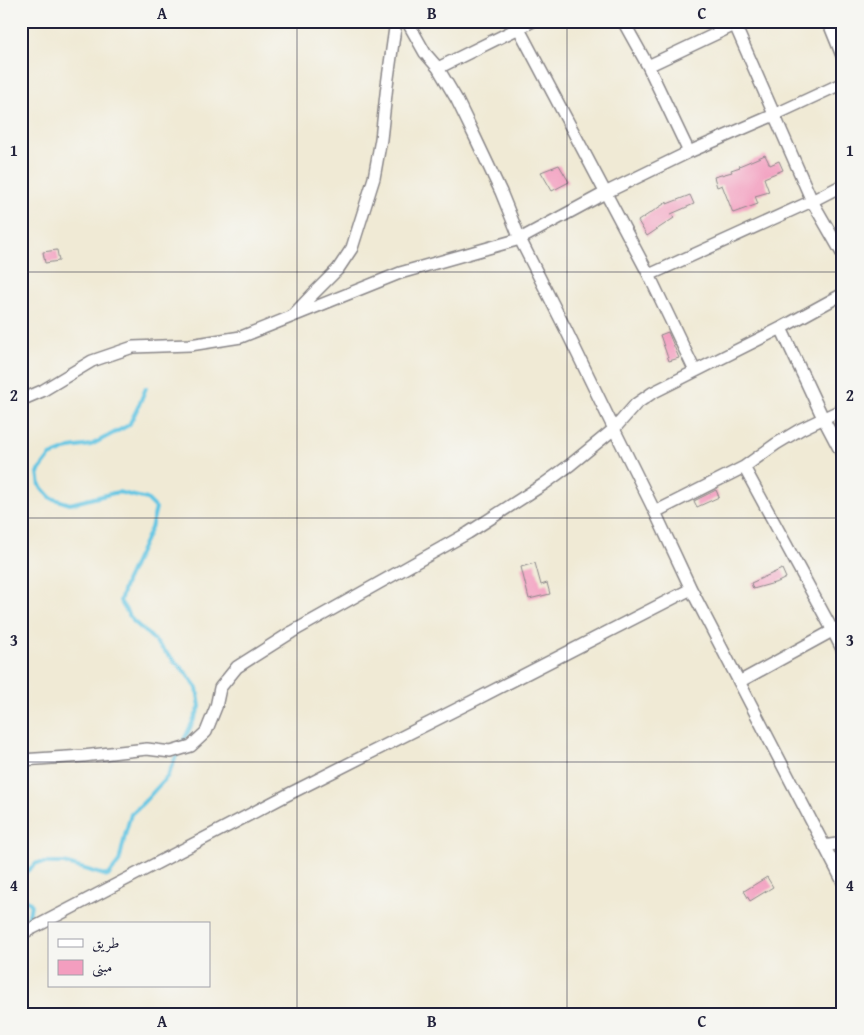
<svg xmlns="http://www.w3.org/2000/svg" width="864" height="1035" font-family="'Gentium Book Plus',Amiri,serif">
	<rect width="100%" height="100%" fill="#f6f6f2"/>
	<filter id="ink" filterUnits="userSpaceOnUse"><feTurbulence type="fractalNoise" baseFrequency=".02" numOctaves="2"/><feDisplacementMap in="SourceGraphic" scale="10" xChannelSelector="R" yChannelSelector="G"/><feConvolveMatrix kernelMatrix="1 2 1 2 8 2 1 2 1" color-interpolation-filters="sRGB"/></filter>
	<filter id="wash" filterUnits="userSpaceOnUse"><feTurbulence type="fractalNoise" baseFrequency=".0096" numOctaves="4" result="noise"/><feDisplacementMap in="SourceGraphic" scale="20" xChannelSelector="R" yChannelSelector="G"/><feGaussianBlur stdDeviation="1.12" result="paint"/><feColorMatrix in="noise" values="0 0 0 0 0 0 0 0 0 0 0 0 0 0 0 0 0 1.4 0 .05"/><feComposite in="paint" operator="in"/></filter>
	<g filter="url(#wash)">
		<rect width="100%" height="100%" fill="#f0ead5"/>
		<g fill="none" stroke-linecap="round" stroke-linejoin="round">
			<!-- stream -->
			<path stroke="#65c6e3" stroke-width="4" d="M 146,388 L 138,407 L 129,425 L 91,445 L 70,448 L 50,456 L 38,472 L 40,486 L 51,498 L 70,504 L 118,492 L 147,499 L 156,508 L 151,528 L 126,582 L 120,601 L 133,621 L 150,636 L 186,673 L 197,688 L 200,707 L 181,746
				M 21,876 L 37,863 L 64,863 L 108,876 L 119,862 L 126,831 L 131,814 L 143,803 L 167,777 L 178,752
				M 21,894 L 31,904 L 28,923 L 24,929
				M 21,1011 L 25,1014"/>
		</g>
		<g id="blocks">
			<!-- building -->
			<path fill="#f39ebf" d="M 765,155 L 770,165 L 779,161 L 783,170 L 764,178 L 769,192 L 755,196 L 758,204 L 733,213 L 722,185 L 717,187 L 714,177 L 732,172 L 731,170 L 740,167 L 739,166 Z
				M 559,165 L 569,182 L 552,191 L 541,172 Z
				M 690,195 L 694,204 L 671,214 L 674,218 L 647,236 L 638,221 L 667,202 L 667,204 Z
				M 57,250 L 59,261 L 45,263 L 43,252 Z
				M 668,332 L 679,358 L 669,361 L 660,335 Z
				M 716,490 L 719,497 L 697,507 L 694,501 Z
				M 535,563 L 541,585 L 547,583 L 550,594 L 529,599 L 521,567 Z
				M 782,569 L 786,578 L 778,582 L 753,589 L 751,583 Z
				M 767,877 L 773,887 L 750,901 L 744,891 Z"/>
		</g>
	</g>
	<g filter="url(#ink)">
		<use href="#blocks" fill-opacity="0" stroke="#898688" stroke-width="1"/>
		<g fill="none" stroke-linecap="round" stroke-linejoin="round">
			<!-- street casing -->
			<g stroke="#898688" stroke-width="14">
				<path id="street" d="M 623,21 L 648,66 L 689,152
					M 828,21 L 843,58
					M 735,25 L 812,201 L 843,255
					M 519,29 L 649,275 L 695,371
					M 648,66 L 741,22
					M 438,68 L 533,21
					M 649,275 L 812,201 L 843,185
					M 843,294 L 781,328 L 652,393 L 636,404 L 614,429 L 655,512 L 691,589 L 843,882
					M 294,314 L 312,295 L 338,269 L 352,248 L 374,178 L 381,139 L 387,85 L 396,21
					M 781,328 L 823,418 L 843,456
					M 21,400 L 42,391 L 92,361 L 133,347 L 190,345 L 241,337 L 400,273 L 520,239 L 605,193 L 689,152 L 774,115 L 843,83
					M 744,467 L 833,631 L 843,651
					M 655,512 L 744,467 L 776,444 L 801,429 L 843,409
					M 739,682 L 843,625
					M 21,760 L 83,756 L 147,749 L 171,752 L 191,746 L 206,732 L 216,707 L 220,688 L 237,667 L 292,632 L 468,533 L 544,484 L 570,465 L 614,429 L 566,330 L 520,239 L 501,192 L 475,137 L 457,100 L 438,68 L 425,53 L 407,21
					M 824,846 L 843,843
					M 21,934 L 37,926 L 287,795 L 471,702 L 691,589"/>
			</g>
			<!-- street -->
			<use href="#street" stroke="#fff" stroke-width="11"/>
		</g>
	</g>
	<!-- grid -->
	<path fill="none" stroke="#22223b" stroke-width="1" stroke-opacity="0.55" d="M 297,21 L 297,1014M 567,21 L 567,1014M 21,272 L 843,272M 21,518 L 843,518M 21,762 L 843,762"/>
	<!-- margin -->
	<rect width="864" height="1035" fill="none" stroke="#f6f6f2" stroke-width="55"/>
	<!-- legend -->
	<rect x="48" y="922" width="162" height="65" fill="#f6f6f2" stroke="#a1a1a9"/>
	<rect x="58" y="939" width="25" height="8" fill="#ffffff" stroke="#a1a1a9"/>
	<text x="92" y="948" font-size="15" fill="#22223b">طريق</text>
	<rect x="58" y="960" width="25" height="15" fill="#f39ebf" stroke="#a1a1a9"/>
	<text x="92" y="972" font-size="15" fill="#22223b">مبنى</text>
	<rect x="28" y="28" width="808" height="980" fill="none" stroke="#22223b" stroke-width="2"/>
	<g font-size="16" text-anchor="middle" font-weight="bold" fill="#22223b">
		<text x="162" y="19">A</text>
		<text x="432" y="19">B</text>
		<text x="702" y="19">C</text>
		<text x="14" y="156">1</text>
		<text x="850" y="156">1</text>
		<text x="14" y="401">2</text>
		<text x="850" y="401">2</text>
		<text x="14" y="646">3</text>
		<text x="850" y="646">3</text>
		<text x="14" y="891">4</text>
		<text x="850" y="891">4</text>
		<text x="162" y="1027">A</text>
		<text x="432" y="1027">B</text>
		<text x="702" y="1027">C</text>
	</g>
</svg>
